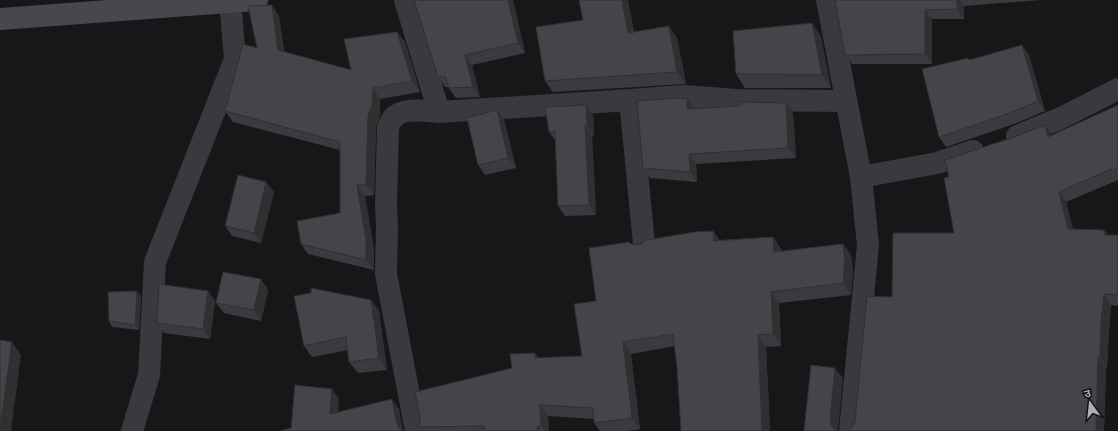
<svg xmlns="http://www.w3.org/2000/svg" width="1118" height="431" font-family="Signika,'Noto Sans Devanagari',sans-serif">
	<rect width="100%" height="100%" fill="#171719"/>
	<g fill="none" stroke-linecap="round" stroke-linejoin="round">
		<!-- street -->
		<path stroke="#39393e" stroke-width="22" d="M 405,0 L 439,112
			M 827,0 L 861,177 L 868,245 L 850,431
			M 1017,136 L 1061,118 L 1118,89
			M 861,177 L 937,163 L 973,151
			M 644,244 L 630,100 L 684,96 L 737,100 L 846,101
			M 132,431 L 149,375 L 155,262 L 235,59 L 230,0
			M 416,431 L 386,274 L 387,228 L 386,204 L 388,127 C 390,124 391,120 393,118 C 402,107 426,111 439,112 L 630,100"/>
		<!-- secondary -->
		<path stroke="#47484d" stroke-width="22" d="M 0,19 L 257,0"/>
	</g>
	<!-- wall -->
	<path fill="#3b3b3f" d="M 414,0 L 513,0 L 525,53 L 472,65 L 480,97 L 456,98 L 448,87 L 445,87 L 438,77 Z
		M 628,0 L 634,32 L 677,38 L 686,84 L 553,92 L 545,81 L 583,20 Z
		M 835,0 L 1042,0 L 964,6 L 964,19 L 932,19 L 932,64 L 852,64 L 845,55 Z
		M 279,16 L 284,52 L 351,70 L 397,32 L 405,42 L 420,92 L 380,99 L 380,116 L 376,127 L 374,195 L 365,196 L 374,250 L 374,270 L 308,254 L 301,244 L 340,213 L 340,150 L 233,122 L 225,111 L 257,48 Z
		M 812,23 L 821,37 L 831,88 L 745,88 L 736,74 Z
		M 1022,45 L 1029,55 L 1045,111 L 1014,124 L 946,147 L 939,137 L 968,58 L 970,60 Z
		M 687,99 L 693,108 L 793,113 L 796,158 L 696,164 L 697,182 L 650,178 L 643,168 Z
		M 1118,105 L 1118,180 L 1066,202 L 1073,229 L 1104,230 L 1108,235 L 1118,235 L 1118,306 L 1111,305 L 1109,331 L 1107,368 L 1106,368 L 1104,431 L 848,431 L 853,427 L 855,421 L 892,297 L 954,233 L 949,177 L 1052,135 Z
		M 497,110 L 504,120 L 516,168 L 485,175 L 478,165 Z
		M 593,115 L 594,136 L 592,136 L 596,215 L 565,216 L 558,206 L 555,140 L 549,132 Z
		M 266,182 L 274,192 L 261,243 L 232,236 L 225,226 Z
		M 713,231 L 719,240 L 773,237 L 781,249 L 781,251 L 843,244 L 851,255 L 853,272 L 851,295 L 779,303 L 781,346 L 766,347 L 770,431 L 681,431 L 677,367 L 675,346 L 631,354 L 640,429 L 627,431 L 600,431 L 594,423 L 594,419 L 548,416 L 549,431 L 421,431 L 418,427 L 535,353 L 538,358 L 582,356 L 596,301 L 631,244 L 638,245 Z
		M 261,279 L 268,290 L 261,321 L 224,313 L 216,303 Z
		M 208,291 L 215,301 L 210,339 L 164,333 L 157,323 Z
		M 141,296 L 139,330 L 112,327 L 109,321 Z
		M 371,300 L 379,311 L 387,370 L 358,373 L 349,362 L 348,350 L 312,357 L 304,346 Z"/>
	<!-- shaded-wall -->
	<path fill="#303033" d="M 508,0 L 513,0 L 525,53 L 518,43 Z
		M 622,0 L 628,0 L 636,45 L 628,33 Z
		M 957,0 L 960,0 L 964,6 L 964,19 L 957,9 Z
		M 272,5 L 279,16 L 286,61 L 278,50 Z
		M 925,10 L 932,19 L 932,64 L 925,54 Z
		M 812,23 L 821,37 L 831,88 L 822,75 Z
		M 669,26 L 677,38 L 686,84 L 677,72 Z
		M 397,32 L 405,42 L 420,92 L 412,81 Z
		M 1022,45 L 1029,55 L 1045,111 L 1038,101 Z
		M 465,55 L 472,65 L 480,97 L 473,87 Z
		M 373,88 L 380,99 L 380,116 L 376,127 L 374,195 L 366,184 L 368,116 Z
		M 687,99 L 694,109 L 687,109 Z
		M 786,103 L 793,113 L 796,158 L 788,148 Z
		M 586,105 L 593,115 L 594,136 L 587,126 Z
		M 497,110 L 504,120 L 516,168 L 508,158 Z
		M 1045,125 L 1052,135 L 1048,137 Z
		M 585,126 L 592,136 L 596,215 L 589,205 Z
		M 689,154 L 696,164 L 697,182 L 690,172 Z
		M 266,182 L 274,192 L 261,243 L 254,233 Z
		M 357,185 L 365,196 L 374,250 L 374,270 L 366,260 Z
		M 1059,192 L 1066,202 L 1075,240 L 1068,229 Z
		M 1104,230 L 1112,240 L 1104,235 Z
		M 713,231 L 721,242 L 714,241 Z
		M 773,237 L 781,249 L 782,263 L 774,252 Z
		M 843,244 L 851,255 L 853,272 L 851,295 L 843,283 Z
		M 261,279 L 268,290 L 261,321 L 254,310 Z
		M 137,291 L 141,296 L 139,330 L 135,325 Z
		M 208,291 L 215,301 L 210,339 L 203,329 Z
		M 771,292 L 779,303 L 781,346 L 773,334 Z
		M 1104,294 L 1111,305 L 1109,331 L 1107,368 L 1100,357 L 1101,320 Z
		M 371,300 L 379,311 L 387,370 L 379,358 Z
		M 758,335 L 766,347 L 770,431 L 762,431 Z
		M 12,342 L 21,355 L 11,431 L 0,431 Z
		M 623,342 L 631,354 L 640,429 L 632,418 Z
		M 1098,357 L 1106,368 L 1104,431 L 1096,431 Z
		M 835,368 L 843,378 L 838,431 L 835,431 L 831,425 L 830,419 Z
		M 332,389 L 339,399 L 337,424 L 330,414 Z
		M 392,399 L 399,409 L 403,431 L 401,431 L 397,424 Z
		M 540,405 L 548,416 L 549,431 L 545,431 L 541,426 Z
		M 537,426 L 541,431 L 538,431 Z"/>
	<!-- building -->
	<path fill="#454549" stroke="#303033" d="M 414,0 L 508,0 L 518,43 L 465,55 L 473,87 L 449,88 L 445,76 L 438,77 Z
		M 579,0 L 622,0 L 628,33 L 669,26 L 677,72 L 545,81 L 536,27 L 583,20 Z
		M 835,0 L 957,0 L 957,9 L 925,10 L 925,54 L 845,55 Z
		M 272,5 L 278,50 L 351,70 L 344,39 L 397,32 L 412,81 L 373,88 L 372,105 L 368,116 L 366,184 L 357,185 L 366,240 L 366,260 L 301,244 L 297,221 L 340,213 L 340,142 L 225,111 L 243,44 L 257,48 L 248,6 Z
		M 812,23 L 822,75 L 736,74 L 733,31 Z
		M 1022,45 L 1038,101 L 1007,114 L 939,137 L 922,69 L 968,58 L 969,60 Z
		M 677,98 L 687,99 L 687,109 L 740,106 L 740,102 L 786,103 L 788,148 L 689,154 L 690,172 L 643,168 L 637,101 Z
		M 586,105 L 587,126 L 585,126 L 589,205 L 558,206 L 555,131 L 549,132 L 545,107 Z
		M 1118,105 L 1118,168 L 1112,171 L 1111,169 L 1059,192 L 1068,229 L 1104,230 L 1104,235 L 1118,235 L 1118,295 L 1104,294 L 1101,320 L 1100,357 L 1098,357 L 1096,431 L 848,431 L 853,427 L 855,421 L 867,296 L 892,297 L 893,233 L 954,233 L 944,178 L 949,177 L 945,160 L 1014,137 L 1045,125 L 1048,137 Z
		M 497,110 L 508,158 L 478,165 L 467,118 Z
		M 238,175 L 266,182 L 254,233 L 225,226 Z
		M 713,231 L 714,241 L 773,237 L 774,252 L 843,244 L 845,260 L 843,283 L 771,292 L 773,334 L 758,335 L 762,431 L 681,431 L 677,367 L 673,334 L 623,342 L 632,418 L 594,423 L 593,408 L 540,405 L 541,426 L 537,426 L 538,431 L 485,431 L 484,426 L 418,427 L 420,423 L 420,417 L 415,392 L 512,368 L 510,354 L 535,353 L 535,358 L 582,356 L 574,304 L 596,301 L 589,248 L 629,242 L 631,244 L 638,245 L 643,243 L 646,240 L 695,232 Z
		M 223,272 L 261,279 L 254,310 L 216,303 Z
		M 159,285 L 165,285 L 208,291 L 203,329 L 157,323 Z
		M 311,288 L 371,300 L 379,358 L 349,362 L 346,337 L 304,346 L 294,296 L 311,293 Z
		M 137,291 L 135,325 L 109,321 L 108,292 Z
		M 0,340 L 12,342 L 0,429 Z
		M 811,365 L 835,368 L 830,419 L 831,425 L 836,431 L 837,431 L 804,431 Z
		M 295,385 L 332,389 L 330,414 L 392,399 L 397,424 L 400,429 L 402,431 L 280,431 L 291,428 Z"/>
	<!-- north arrow -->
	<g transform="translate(1090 403) rotate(345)" stroke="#121214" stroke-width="3" paint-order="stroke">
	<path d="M0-3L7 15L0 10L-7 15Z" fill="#abafb7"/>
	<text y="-6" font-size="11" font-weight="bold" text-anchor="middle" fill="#abafb7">उ</text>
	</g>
</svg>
